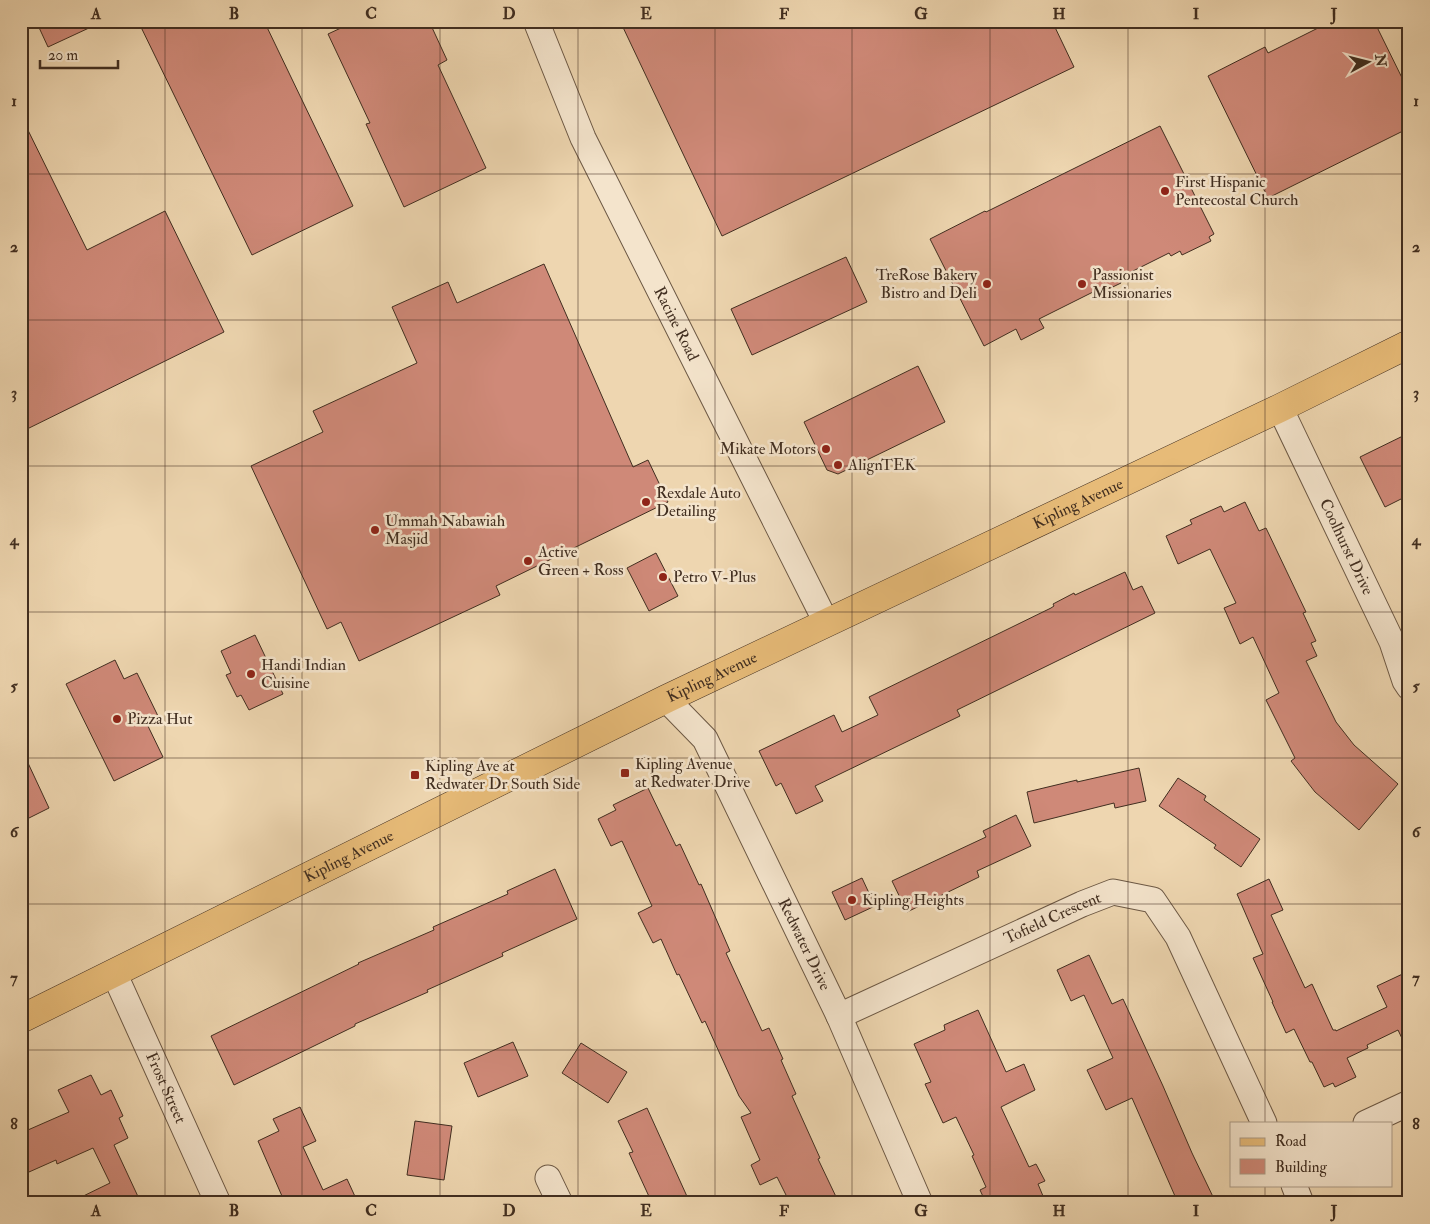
<svg xmlns="http://www.w3.org/2000/svg" width="1430" height="1224" font-family="'IM FELL Double Pica',serif">
	<rect width="100%" height="100%" fill="#eed6b0"/>
	<filter id="stains"><feTurbulence type="fractalNoise" baseFrequency=".004" numOctaves="4"/><feColorMatrix values="0 0 0 0 .2 0 0 0 0 .09 0 0 0 0 .02 0 0 0 .5 -.17"/></filter>
	<radialGradient id="worn" r=".72"><stop offset=".6" stop-color="#630" stop-opacity="0"/><stop offset="1" stop-color="#630" stop-opacity=".3"/></radialGradient>
	<!-- building -->
	<path fill="#cf8978" stroke="#412e20" d="M 36,21 L 104,21 L 48,47 Z
		M 138,21 L 264,21 L 353,206 L 252,255 Z
		M 356,21 L 429,21 L 447,60 L 438,65 L 486,168 L 404,207 L 366,124 L 370,123 L 328,34 Z
		M 620,21 L 1052,21 L 1074,67 L 722,236 Z
		M 1332,21 L 1374,21 L 1409,92 L 1409,128 L 1268,198 L 1208,76 L 1265,47 L 1268,53 Z
		M 21,116 L 87,250 L 165,211 L 224,332 L 21,432 Z
		M 1160,126 L 1214,234 L 1209,237 L 1211,241 L 1182,255 L 1180,251 L 1171,256 L 1169,253 L 1119,278 L 1121,283 L 1094,296 L 1093,292 L 1039,319 L 1044,328 L 1021,340 L 1016,329 L 984,346 L 930,239 L 985,211 L 986,212 Z
		M 846,257 L 867,302 L 752,355 L 731,309 Z
		M 544,264 L 633,467 L 648,460 L 668,502 L 496,586 L 500,595 L 359,661 L 341,622 L 327,629 L 251,466 L 323,432 L 313,411 L 417,363 L 392,307 L 448,282 L 457,303 Z
		M 918,366 L 945,422 L 838,474 L 827,470 L 804,422 Z
		M 1409,433 L 1409,495 L 1385,507 L 1360,457 Z
		M 1245,502 L 1259,531 L 1266,528 L 1306,612 L 1303,613 L 1316,641 L 1311,643 L 1317,656 L 1306,661 L 1336,722 L 1354,745 L 1398,784 L 1359,830 L 1315,792 L 1291,761 L 1295,758 L 1266,700 L 1279,693 L 1253,637 L 1240,644 L 1224,608 L 1236,603 L 1210,549 L 1178,564 L 1166,536 L 1192,524 L 1190,520 L 1221,506 L 1224,512 Z
		M 656,553 L 678,596 L 649,611 L 627,568 Z
		M 1125,572 L 1133,590 L 1142,586 L 1155,613 L 957,710 L 960,716 L 815,786 L 823,801 L 796,814 L 781,783 L 776,786 L 759,751 L 834,715 L 842,732 L 878,715 L 869,697 L 1051,608 L 1054,606 L 1053,604 L 1074,593 L 1075,595 Z
		M 255,635 L 283,694 L 249,710 L 241,695 L 237,697 L 226,675 L 231,673 L 221,651 Z
		M 115,660 L 124,679 L 137,673 L 158,716 L 146,722 L 163,757 L 114,781 L 66,684 Z
		M 21,748 L 49,808 L 21,822 Z
		M 1139,768 L 1146,801 L 1115,808 L 1114,803 L 1034,823 L 1027,792 L 1077,780 L 1077,782 Z
		M 1178,778 L 1206,796 L 1204,800 L 1260,839 L 1241,867 L 1214,848 L 1216,845 L 1159,806 Z
		M 648,788 L 676,846 L 680,844 L 699,885 L 701,884 L 730,951 L 726,953 L 762,1031 L 769,1028 L 783,1059 L 781,1060 L 796,1094 L 792,1096 L 820,1158 L 818,1159 L 839,1203 L 790,1203 L 777,1177 L 760,1185 L 751,1165 L 760,1160 L 741,1117 L 751,1113 L 739,1096 L 705,1021 L 702,1023 L 679,974 L 677,975 L 661,939 L 653,943 L 638,913 L 652,906 L 622,841 L 611,846 L 598,819 L 616,810 L 613,805 Z
		M 1016,815 L 1031,846 L 977,871 L 979,877 L 907,912 L 892,881 L 986,837 L 983,831 Z
		M 555,869 L 577,919 L 502,953 L 503,956 L 427,990 L 428,992 L 355,1024 L 355,1026 L 234,1085 L 211,1036 L 359,964 L 358,963 L 434,930 L 433,927 L 508,894 L 507,891 Z
		M 862,878 L 875,906 L 845,920 L 832,892 Z
		M 1269,879 L 1283,910 L 1271,915 L 1305,988 L 1312,984 L 1333,1030 L 1336,1030 L 1336,1031 L 1387,1007 L 1377,986 L 1409,971 L 1409,1053 L 1398,1030 L 1367,1045 L 1368,1048 L 1347,1058 L 1356,1077 L 1335,1087 L 1333,1083 L 1324,1087 L 1312,1062 L 1310,1062 L 1294,1029 L 1286,1033 L 1272,1002 L 1273,1002 L 1253,958 L 1263,954 L 1237,894 Z
		M 1089,955 L 1112,1004 L 1123,999 L 1163,1086 L 1192,1153 L 1216,1203 L 1178,1203 L 1132,1098 L 1106,1110 L 1087,1070 L 1113,1058 L 1084,995 L 1071,1001 L 1057,970 Z
		M 978,1010 L 1006,1072 L 1024,1064 L 1035,1090 L 1001,1107 L 1029,1167 L 1036,1164 L 1045,1181 L 1038,1184 L 1043,1196 L 1028,1203 L 986,1203 L 980,1190 L 986,1187 L 972,1156 L 974,1155 L 956,1117 L 943,1123 L 925,1084 L 931,1082 L 914,1044 L 945,1030 L 944,1025 Z
		M 513,1042 L 528,1076 L 478,1097 L 464,1063 Z
		M 581,1043 L 627,1072 L 608,1103 L 562,1073 Z
		M 91,1075 L 101,1095 L 111,1090 L 123,1116 L 119,1118 L 128,1138 L 114,1145 L 141,1203 L 69,1203 L 110,1183 L 93,1148 L 57,1164 L 56,1160 L 29,1172 L 21,1153 L 21,1133 L 69,1112 L 58,1090 Z
		M 300,1107 L 316,1141 L 303,1147 L 323,1190 L 347,1179 L 358,1203 L 285,1203 L 258,1141 L 279,1131 L 273,1119 Z
		M 647,1108 L 690,1203 L 652,1203 L 629,1153 L 633,1152 L 618,1121 Z
		M 415,1121 L 452,1126 L 444,1180 L 407,1175 Z"/>
	<g fill="none" stroke-linecap="round" stroke-linejoin="round">
		<!-- minor casing -->
		<g stroke="#6c5844" stroke-width="27">
			<g id="minor">
				<path id="s1" d="M 536,21 L 583,138 L 826,622"/>
				<path id="s2" d="M 1280,408 L 1392,642 L 1405,681 L 1409,687"/>
				<path id="s3" d="M 666,699 L 705,739 L 839,1016 L 920,1203"/>
				<path id="s4" d="M 114,973 L 218,1203"/>
				<path id="s5" d="M 839,1016 L 1082,904 L 1113,892 L 1153,900 L 1178,937 L 1264,1123"/>
				<path d="M 1366,1123 L 1409,1103"/>
				<path d="M 548,1178 L 560,1203"/>
				<path d="M 1294,1185 L 1301,1203"/>
			</g>
		</g>
		<!-- major casing -->
		<g stroke="#412e20" stroke-width="29">
			<g id="major">
				<path id="s6" d="M 21,1019 L 666,699 L 1280,408 L 1409,344"/>
			</g>
		</g>
		<!-- minor -->
		<use href="#minor" stroke="#f4e4cc" stroke-width="25"/>
		<!-- major -->
		<use href="#major" stroke="#e7bb78" stroke-width="28"/>
	</g>
	<!-- grid -->
	<path fill="none" stroke="#412e20" stroke-width="1" stroke-opacity="0.55" d="M 165,21 L 165,1203M 302,21 L 302,1203M 440,21 L 440,1203M 578,21 L 578,1203M 715,21 L 715,1203M 852,21 L 852,1203M 990,21 L 990,1203M 1128,21 L 1128,1203M 1265,21 L 1265,1123M 21,174 L 1409,174M 21,320 L 1409,320M 21,466 L 1409,466M 21,612 L 1409,612M 21,758 L 1409,758M 21,904 L 1409,904M 21,1050 L 1409,1050M 1265,1185 L 1265,1203"/>
	<!-- markers -->
	<g fill="#8f2418" stroke="#f4e4cc" stroke-width="2">
		<circle cx="1165" cy="191" r="5"/>
		<circle cx="987" cy="284" r="5"/>
		<circle cx="1082" cy="284" r="5"/>
		<circle cx="826" cy="449" r="5"/>
		<circle cx="838" cy="465" r="5"/>
		<circle cx="646" cy="502" r="5"/>
		<circle cx="375" cy="530" r="5"/>
		<circle cx="528" cy="561" r="5"/>
		<circle cx="663" cy="577" r="5"/>
		<circle cx="251" cy="674" r="5"/>
		<circle cx="117" cy="719" r="5"/>
		<rect x="620" y="768" width="10" height="10" rx="2.5"/>
		<rect x="410" y="770" width="10" height="10" rx="2.5"/>
		<circle cx="852" cy="900" r="5"/>
	</g>
	<g text-anchor="middle" dominant-baseline="central" stroke-width="5" stroke-linejoin="round" paint-order="stroke">
		<!-- poi labels -->
		<g font-size="16" fill="#412e20" stroke="#f4e4cc" text-anchor="start">
			<text x="1175" y="182">First Hispanic<tspan x="1175" dy="18">Pentecostal Church</tspan></text>
			<text x="977" y="275" text-anchor="end">TreRose Bakery<tspan x="977" dy="18">Bistro and Deli</tspan></text>
			<text x="1092" y="275">Passionist<tspan x="1092" dy="18">Missionaries</tspan></text>
			<text x="816" y="449" text-anchor="end">Mikate Motors</text>
			<text x="848" y="465">AlignTEK</text>
			<text x="656" y="493">Rexdale Auto<tspan x="656" dy="18">Detailing</tspan></text>
			<text x="385" y="521">Ummah Nabawiah<tspan x="385" dy="18">Masjid</tspan></text>
			<text x="538" y="552">Active<tspan x="538" dy="18">Green + Ross</tspan></text>
			<text x="673" y="577">Petro V-Plus</text>
			<text x="261" y="665">Handi Indian<tspan x="261" dy="18">Cuisine</tspan></text>
			<text x="127" y="719">Pizza Hut</text>
			<text x="635" y="764">Kipling Avenue<tspan x="635" dy="18">at Redwater Drive</tspan></text>
			<text x="425" y="766">Kipling Ave at<tspan x="425" dy="18">Redwater Dr South Side</tspan></text>
			<text x="862" y="900">Kipling Heights</text>
		</g>
		<!-- street labels -->
		<g font-size="16" fill="#412e20" stroke="#f4e4cc">
			<text stroke="none"><textPath href="#s1" startOffset="334">Racine Road</textPath></text>
			<text stroke="none"><textPath href="#s6" startOffset="1176">Kipling Avenue</textPath></text>
			<text stroke="none"><textPath href="#s2" startOffset="154">Coolhurst Drive</textPath></text>
			<text stroke="none"><textPath href="#s6" startOffset="771">Kipling Avenue</textPath></text>
			<text stroke="none"><textPath href="#s6" startOffset="366">Kipling Avenue</textPath></text>
			<text stroke="none"><textPath href="#s5" startOffset="235">Tofield Crescent</textPath></text>
			<text stroke="none"><textPath href="#s3" startOffset="284">Redwater Drive</textPath></text>
			<text stroke="none"><textPath href="#s4" startOffset="126">Frost Street</textPath></text>
		</g>
	</g>
	<!-- margin -->
	<rect width="1430" height="1224" fill="none" stroke="#eed6b0" stroke-width="55"/>
	<!-- legend -->
	<rect x="1230" y="1122" width="162" height="65" fill="#f4e4cc" stroke="#ac9b87"/>
	<rect x="1240" y="1138" width="25" height="8" fill="#e7bb78" stroke="#ac9b87"/>
	<text x="1275" y="1146" font-size="15" fill="#412e20">Road</text>
	<rect x="1240" y="1159" width="25" height="15" fill="#cf8978" stroke="#ac9b87"/>
	<text x="1275" y="1172" font-size="15" fill="#412e20">Building</text>
	<!-- north arrow -->
	<g transform="translate(1368 62) rotate(83)" stroke="#f4e4cc" stroke-width="4" paint-order="stroke">
	<path d="M0-4L9 19L0 12L-9 19Z" fill="#412e20"/>
	<text y="-8" font-size="14" font-weight="bold" text-anchor="middle" fill="#412e20">N</text>
	</g>
	<!-- scale -->
	<path d="M40 60v8h78v-8" fill="none" stroke="#412e20" stroke-width="2.5"/>
	<text x="48" y="60" font-size="15" fill="#412e20" stroke="#f4e4cc" stroke-width="4" paint-order="stroke">20 m</text>
	<rect x="28" y="28" width="1374" height="1168" fill="none" stroke="#412e20" stroke-width="2"/>
	<g font-size="16" text-anchor="middle" font-weight="bold" fill="#412e20">
		<text x="96" y="19">A</text>
		<text x="234" y="19">B</text>
		<text x="371" y="19">C</text>
		<text x="509" y="19">D</text>
		<text x="646" y="19">E</text>
		<text x="784" y="19">F</text>
		<text x="921" y="19">G</text>
		<text x="1059" y="19">H</text>
		<text x="1196" y="19">I</text>
		<text x="1334" y="19">J</text>
		<text x="14" y="106">1</text>
		<text x="1416" y="106">1</text>
		<text x="14" y="252">2</text>
		<text x="1416" y="252">2</text>
		<text x="14" y="398">3</text>
		<text x="1416" y="398">3</text>
		<text x="14" y="545">4</text>
		<text x="1416" y="545">4</text>
		<text x="14" y="691">5</text>
		<text x="1416" y="691">5</text>
		<text x="14" y="837">6</text>
		<text x="1416" y="837">6</text>
		<text x="14" y="983">7</text>
		<text x="1416" y="983">7</text>
		<text x="14" y="1129">8</text>
		<text x="1416" y="1129">8</text>
		<text x="96" y="1216">A</text>
		<text x="234" y="1216">B</text>
		<text x="371" y="1216">C</text>
		<text x="509" y="1216">D</text>
		<text x="646" y="1216">E</text>
		<text x="784" y="1216">F</text>
		<text x="921" y="1216">G</text>
		<text x="1059" y="1216">H</text>
		<text x="1196" y="1216">I</text>
		<text x="1334" y="1216">J</text>
	</g>
	<rect width="100%" height="100%" filter="url(#stains)"/>
	<rect width="100%" height="100%" fill="url(#worn)"/>
</svg>
